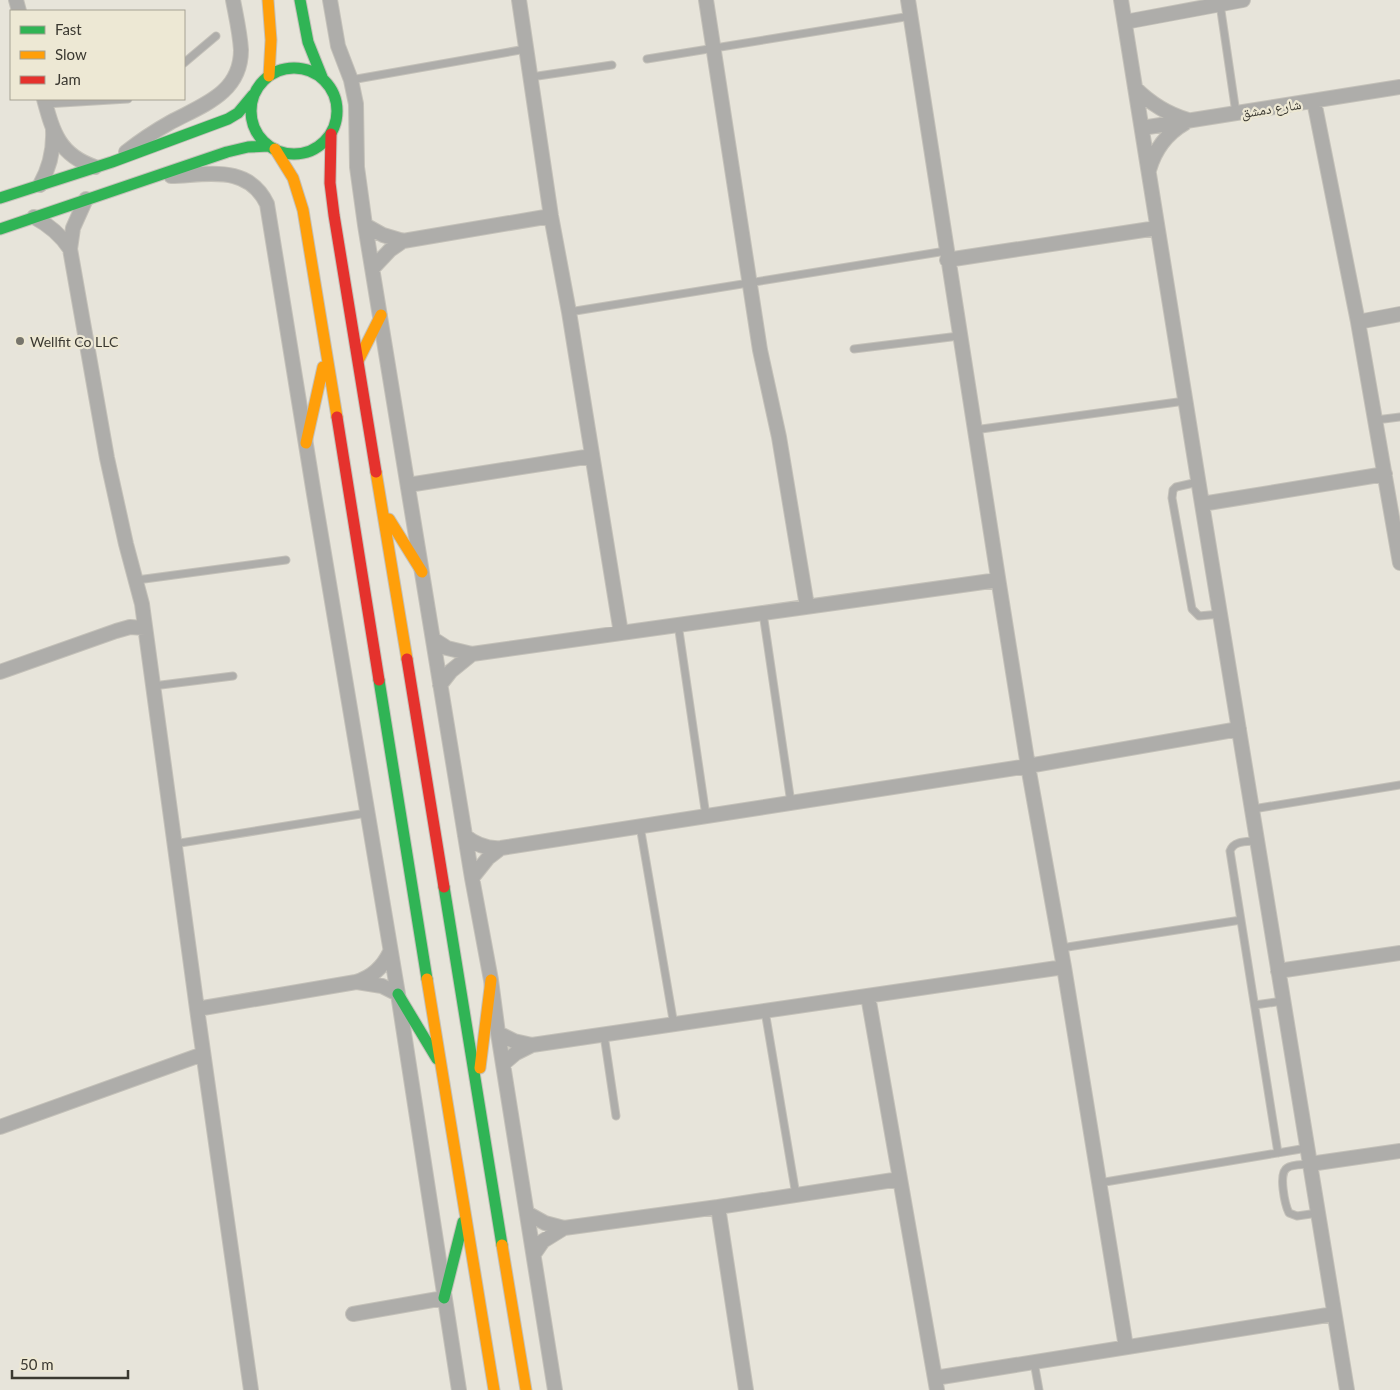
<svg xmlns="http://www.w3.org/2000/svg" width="1400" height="1390" font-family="Lato,'Noto Naskh Arabic',sans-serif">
	<rect width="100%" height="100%" fill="#e7e4da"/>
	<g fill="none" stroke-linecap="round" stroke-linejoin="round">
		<!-- lane casing -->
		<g stroke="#c4c1b9" stroke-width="9">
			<path id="lane" d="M 1220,4 L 1236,113
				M 647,59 L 911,16
				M 184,63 L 216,36
				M 531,77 L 612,65
				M 351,80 L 526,49
				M 45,104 L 128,99
				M 569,312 L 946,251
				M 854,349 L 959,336
				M 1376,420 L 1400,417
				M 974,430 L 1185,401
				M 1198,482 L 1176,487 L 1173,490 L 1172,498 L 1192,609 L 1199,616 L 1220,614
				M 137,580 L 286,560
				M 763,613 L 791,803
				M 678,624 L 706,816
				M 153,686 L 233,676
				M 1253,809 L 1400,785
				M 640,826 L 674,1025
				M 1257,841 C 1247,842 1234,840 1230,851 L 1278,1153
				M 174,844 L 367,813
				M 1061,948 L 1241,920
				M 1255,1005 L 1283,1001
				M 765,1011 L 796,1195
				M 604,1035 L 616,1116
				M 1310,1164 C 1303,1165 1292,1164 1287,1168 C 1278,1173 1285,1205 1289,1213 L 1297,1216 L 1318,1213
				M 1099,1183 L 1307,1148
				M 1034,1362 L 1039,1390"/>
		</g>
		<!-- street casing -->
		<g stroke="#c4c1b9" stroke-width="16">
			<path id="street" d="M 16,0 L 19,11
				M 330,0 L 338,46 L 351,80 L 356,104 L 357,167 L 365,225 L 472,878 L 491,980 L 498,1033 L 555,1390
				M 519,0 L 551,216 L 569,312 L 621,633
				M 706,0 L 760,350 L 779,437 L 807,606
				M 908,0 L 999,584 L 1028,766 L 1064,967 L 1126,1347
				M 1121,0 L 1202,504 L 1347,1390
				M 1125,22 L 1243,0
				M 1135,88 C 1151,104 1167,114 1188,120
				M 44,99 C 53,132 59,155 95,167
				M 1314,101 L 1358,322 L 1400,563
				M 1142,128 L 1400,87
				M 126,152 C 140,141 155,131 171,122 C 203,105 241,93 241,50 C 240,33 236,16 233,0
				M 1149,170 C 1155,149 1166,134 1185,123
				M 171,176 C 208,175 248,164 267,204 L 314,494 L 398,994 L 459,1390
				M 40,185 C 50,167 54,150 53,130
				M 86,199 L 73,228 L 70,249 L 107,458 L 126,544 L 142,604 L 197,1009 L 251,1390
				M 34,217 C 49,225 61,235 70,249
				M 365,225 L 383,235 L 403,241 L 551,216
				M 947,260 L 1157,228
				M 373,268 L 390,250 L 403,241
				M 1358,322 L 1400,314
				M 408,485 L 592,456
				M 1202,504 L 1385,474
				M 433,639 L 447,648 L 472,654 L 998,580
				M 0,672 L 116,631 L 130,627 L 145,628
				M 440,685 L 451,671 L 472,654
				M 465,836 C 476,845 487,849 501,848 L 1028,766 L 1239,729
				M 472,878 L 488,858 L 501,848
				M 1278,971 L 1400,953
				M 357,982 L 382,986 L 398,994
				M 868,996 L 937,1390
				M 197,1009 L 356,982 C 373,977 383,967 390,952
				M 498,1033 L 514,1041 L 532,1045 L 1064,967
				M 503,1064 L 516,1053 L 532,1045
				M 0,1127 L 203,1054
				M 1310,1164 L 1400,1151
				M 718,1207 L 746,1390
				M 527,1213 L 545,1223 L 564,1228
				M 534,1254 L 543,1241 L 564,1228 L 718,1207 L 900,1179
				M 353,1314 L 444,1298
				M 935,1378 L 1334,1314"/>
		</g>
		<!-- fast casing -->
		<g stroke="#c4c1b9" stroke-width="13">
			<path id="fast" d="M 300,0 L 308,42 L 322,77
				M251 111a43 43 0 1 1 86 0a43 43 0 1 1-86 0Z
				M 0,198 L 112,162 L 228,119 L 238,113 L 253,95
				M 0,229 L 227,152 L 248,147 L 269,146
				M 379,680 L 427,979
				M 444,887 L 502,1245
				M 398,994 L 437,1059
				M 444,1298 L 463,1222"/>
		</g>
		<!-- slow casing -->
		<g stroke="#c4c1b9" stroke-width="13">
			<path id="slow" d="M 268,0 L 271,40 L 269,76
				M 275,149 L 293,178 L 303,210 L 337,417
				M 359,359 L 381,315
				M 306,443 L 323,367
				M 376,472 L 407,659
				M 389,519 L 422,572
				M 427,979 L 494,1390
				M 480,1068 L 491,980
				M 502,1245 L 526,1390"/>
		</g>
		<!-- jam casing -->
		<g stroke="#c4c1b9" stroke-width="13">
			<path id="jam" d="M 331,134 L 330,183 L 334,215 L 376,472
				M 337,417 L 379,680
				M 407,659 L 444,887"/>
		</g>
		<!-- lane -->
		<use href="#lane" stroke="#aeadaa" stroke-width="7"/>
		<!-- street -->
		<use href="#street" stroke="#aeadaa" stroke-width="14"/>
		<!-- fast -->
		<use href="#fast" stroke="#30b455" stroke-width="11"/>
		<!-- slow -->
		<use href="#slow" stroke="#ff9f0a" stroke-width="11"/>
		<!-- jam -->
		<use href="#jam" stroke="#e5322d" stroke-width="11"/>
	</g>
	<!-- markers -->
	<circle fill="#77756c" stroke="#ede8d4" stroke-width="2" cx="20" cy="341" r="5"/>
	<g text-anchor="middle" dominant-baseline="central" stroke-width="4.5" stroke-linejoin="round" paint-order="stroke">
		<!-- street labels -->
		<g font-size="14" fill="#3b3931" stroke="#ede8d4">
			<text transform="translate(1271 108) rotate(-9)">شارع دمشق</text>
		</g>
		<!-- poi labels -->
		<g font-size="14" fill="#3b3931" stroke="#ede8d4" text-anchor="start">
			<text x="30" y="341">Wellfit Co LLC</text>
		</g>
	</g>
	<!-- legend -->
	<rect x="10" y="10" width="175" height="90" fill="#ede8d4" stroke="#a6a293"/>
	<rect x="20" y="26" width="25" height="8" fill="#30b455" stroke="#a6a293"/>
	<text x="55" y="35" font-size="15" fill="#3b3931">Fast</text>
	<rect x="20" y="51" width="25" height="8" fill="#ff9f0a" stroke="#a6a293"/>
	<text x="55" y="60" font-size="15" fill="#3b3931">Slow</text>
	<rect x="20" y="76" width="25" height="8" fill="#e5322d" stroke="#a6a293"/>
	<text x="55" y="85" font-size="15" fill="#3b3931">Jam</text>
	<!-- scale -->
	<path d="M12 1370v8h116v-8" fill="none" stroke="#3b3931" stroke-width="2.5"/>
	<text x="20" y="1370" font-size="15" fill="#3b3931" stroke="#ede8d4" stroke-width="4" paint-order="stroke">50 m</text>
</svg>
